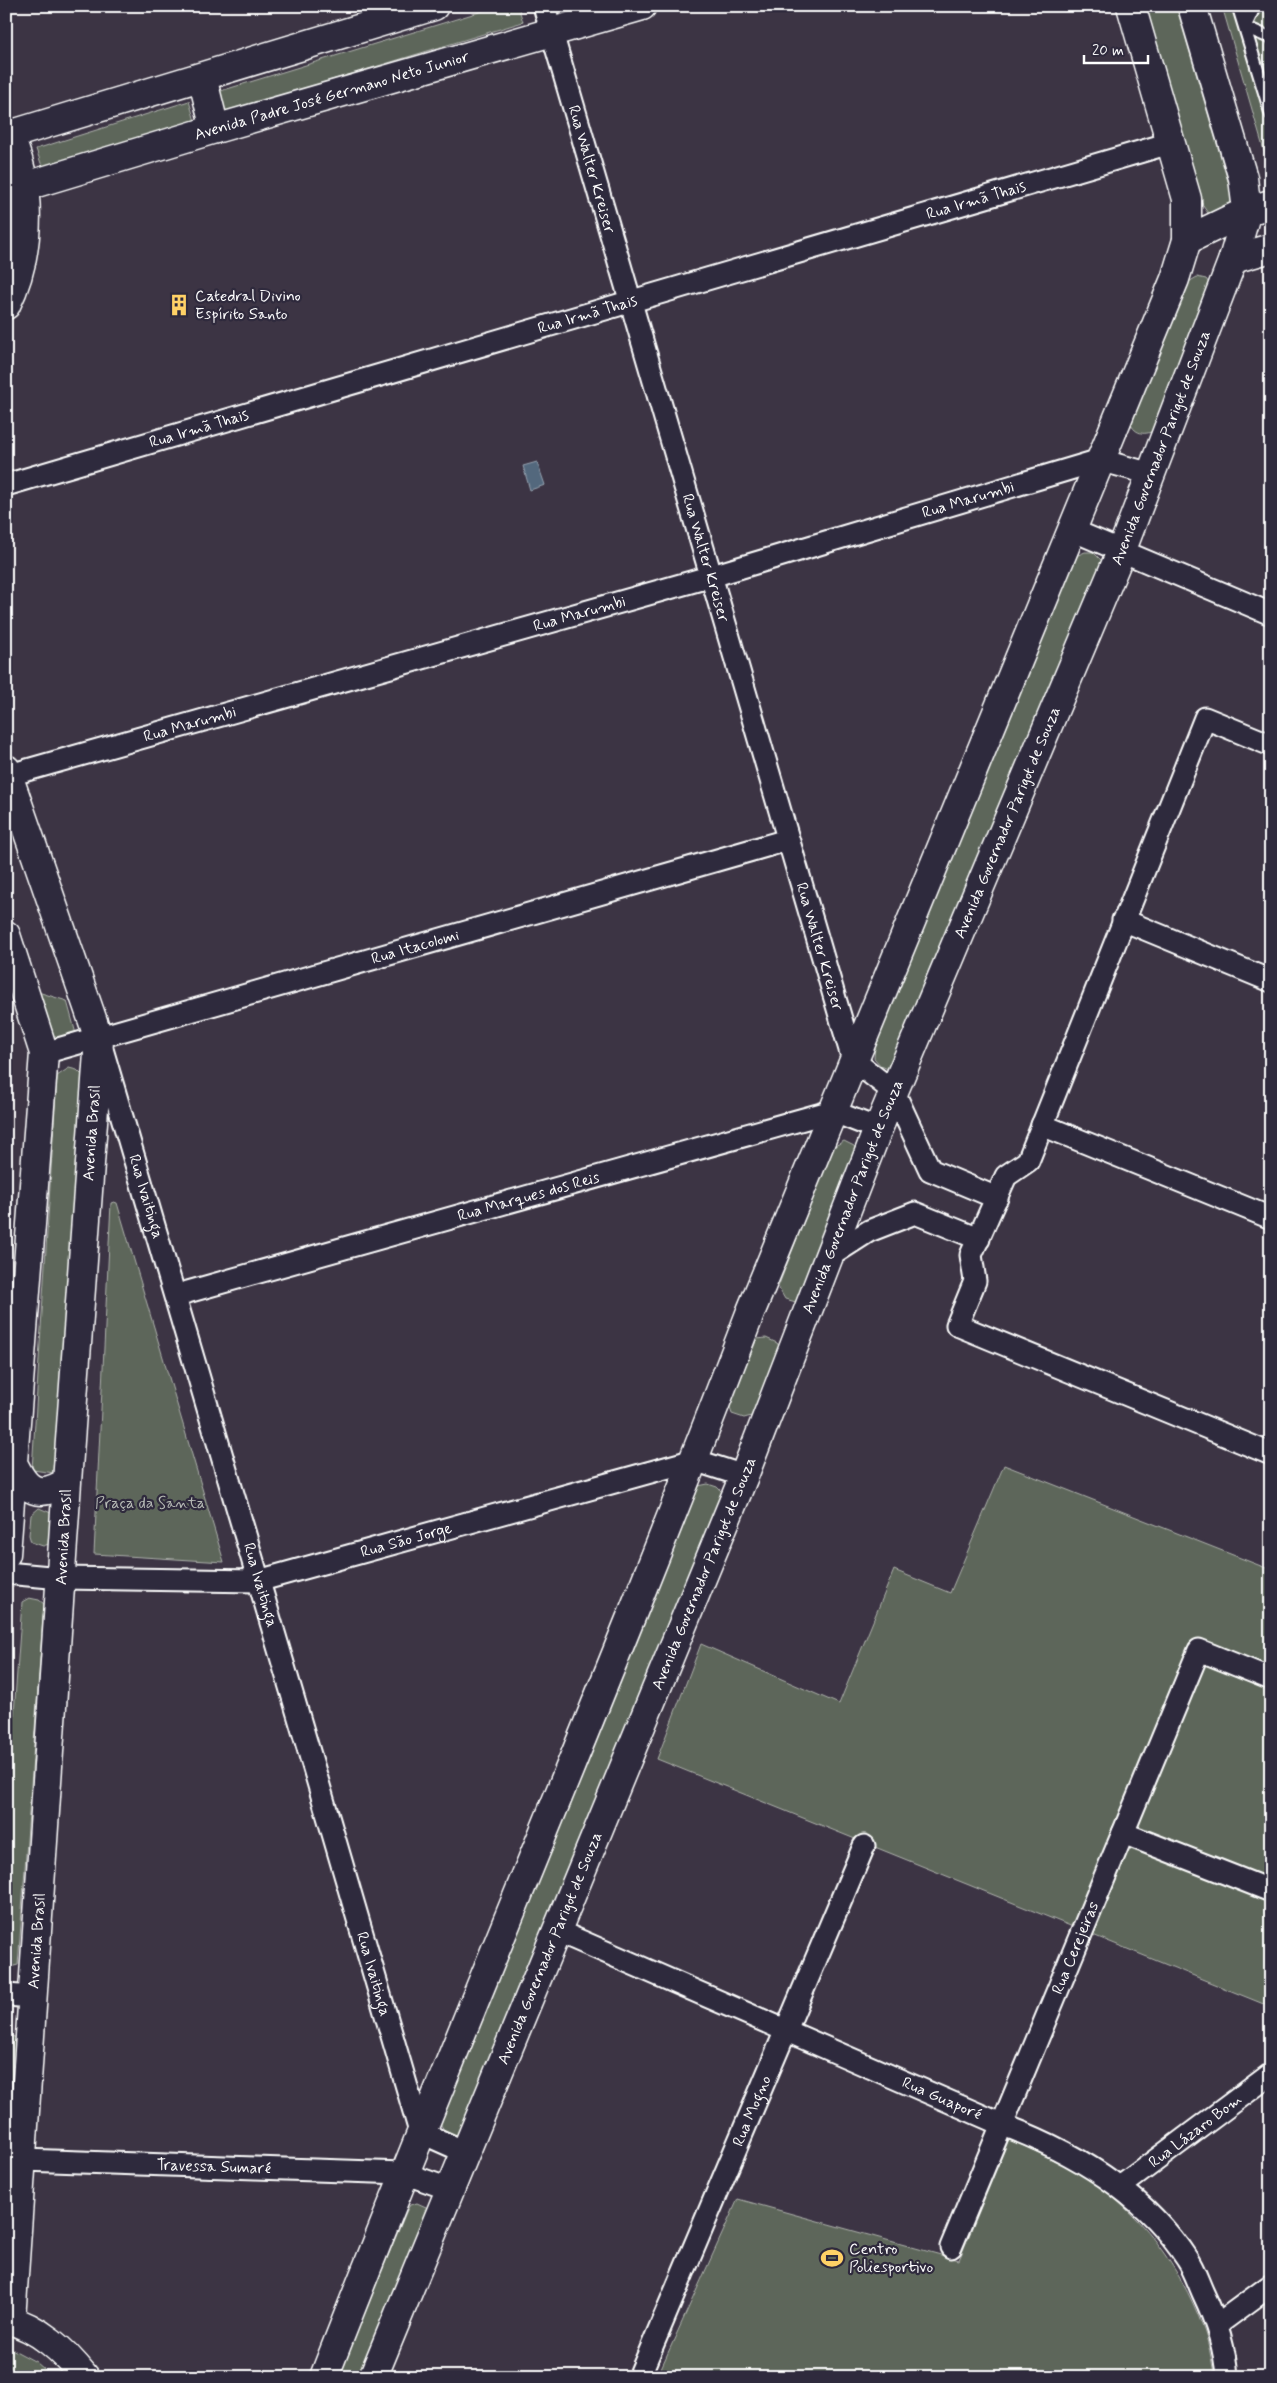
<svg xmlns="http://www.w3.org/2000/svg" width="1277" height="2383" font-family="Mynerve,sans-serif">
	<rect width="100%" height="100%" fill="#3c3444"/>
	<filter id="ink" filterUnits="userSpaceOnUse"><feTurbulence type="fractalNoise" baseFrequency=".02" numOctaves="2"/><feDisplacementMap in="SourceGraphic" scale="10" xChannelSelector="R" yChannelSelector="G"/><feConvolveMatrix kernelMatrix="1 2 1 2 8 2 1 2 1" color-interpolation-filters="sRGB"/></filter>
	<g filter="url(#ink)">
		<!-- green -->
		<path fill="#5d665a" stroke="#aeb2ac" d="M 499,6 L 518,6 L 523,22 L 220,114 L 214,93 Z
			M 1144,6 L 1176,6 L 1232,195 L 1232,204 L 1210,216 L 1203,206 Z
			M 1222,6 L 1271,6 L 1271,175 Z
			M 189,101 L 195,121 L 43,169 L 36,149 Z
			M 1197,277 L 1206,279 L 1211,286 L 1158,428 C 1146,437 1133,435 1129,419 L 1185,284 Z
			M 1085,552 L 1093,552 L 1103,562 L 898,1064 L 888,1069 L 881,1066 L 874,1058 L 875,1046 L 1072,563 L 1076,556 Z
			M 38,992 L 67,1001 L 76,1034 L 59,1042 L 53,1038 Z
			M 69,1068 L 77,1070 L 83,1076 L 55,1473 L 32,1470 L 57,1076 Z
			M 844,1141 L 854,1146 L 860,1155 L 804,1296 L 796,1302 L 785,1299 L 778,1287 L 833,1147 Z
			M 114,1202 L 117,1203 L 224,1562 L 94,1554 L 111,1203 Z
			M 766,1338 L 777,1343 L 782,1350 L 755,1415 L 744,1418 L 732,1414 L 729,1405 L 757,1339 Z
			M 1004,1465 L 1271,1570 L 1271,2007 L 657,1759 L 701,1644 L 839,1704 L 894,1570 L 950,1593 Z
			M 708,1484 L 717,1487 L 723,1493 L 461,2136 C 449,2137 444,2132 439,2121 L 696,1491 L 698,1486 Z
			M 39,1508 L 51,1513 C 55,1523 52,1534 49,1544 L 43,1546 L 31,1542 L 29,1535 L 31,1515 Z
			M 29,1598 L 39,1600 L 44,1604 L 18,1965 L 6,1968 L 6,1826 L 22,1602 Z
			M 6,2034 L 17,2038 L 6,2211 Z
			M 1009,2139 C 1034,2151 1060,2162 1084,2176 C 1138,2210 1180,2266 1202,2325 C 1209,2341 1211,2360 1215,2377 L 657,2377 L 738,2199 L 959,2260 Z
			M 417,2203 L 426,2207 L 430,2212 L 365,2377 L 338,2377 L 407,2210 L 410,2205 Z
			M 6,2346 L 36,2362 L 53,2377 L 6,2377 Z"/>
		<!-- water -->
		<path fill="#52677d" stroke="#97a4b1" d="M 537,462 L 545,485 L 530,490 L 523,466 Z"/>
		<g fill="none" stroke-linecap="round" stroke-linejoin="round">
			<!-- service casing -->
			<g stroke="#fff" stroke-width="15">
				<path id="service" d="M 1238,6 L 1271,114
					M 1255,6 L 1245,27 L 1271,38"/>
			</g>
			<!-- minor casing -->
			<g stroke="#fff" stroke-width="25">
				<g id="minor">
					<path id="s1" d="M 544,6 L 853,1060 L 894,1092 L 930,1170 L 997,1198"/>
					<path id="s2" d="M 6,485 L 1170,143"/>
					<path d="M 1072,530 L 1271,614"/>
					<path d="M 1271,745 L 1205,718 L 1028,1161 L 1006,1176 L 971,1255 L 975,1281 L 957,1325 L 1271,1454"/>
					<path id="s3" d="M 6,776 L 712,576 L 1100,460 L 1151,474"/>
					<path d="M 1123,920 L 1271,981"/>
					<path id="s4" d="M 102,1049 C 211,1409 314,1771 420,2132 L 465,2152"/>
					<path id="s5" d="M 44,1053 L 787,840"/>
					<path d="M 1042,1125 L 1271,1218"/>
					<path d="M 827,1258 L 869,1231 L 915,1213 L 979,1239"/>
					<path id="s6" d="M 177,1295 L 832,1111 L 878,1129"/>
					<path id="s7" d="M 6,1573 L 61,1578 L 258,1581 L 694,1460 L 744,1476"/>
					<path d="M 1123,1833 L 1271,1891"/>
					<path id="s8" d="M 555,1930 L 1003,2125 C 1075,2152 1144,2193 1187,2259 C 1194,2269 1198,2282 1203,2293 C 1216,2320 1225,2347 1227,2377"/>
					<path d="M 6,1995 L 33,1997"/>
					<path id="s9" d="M 6,2166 L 23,2160 L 404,2173 L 449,2189"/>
					<path id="s10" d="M 1120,2187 L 1271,2074"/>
					<path id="s11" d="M 951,2247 L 1199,1650 L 1271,1679"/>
					<path d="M 1218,2324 L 1271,2285"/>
					<path id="s12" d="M 639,2377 L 864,1846"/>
				</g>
			</g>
			<!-- tertiary casing -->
			<g stroke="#fff" stroke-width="31">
				<g id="tertiary">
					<path d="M 202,77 L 215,129"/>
					<path d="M 9,135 L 434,6"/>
					<path id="s13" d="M 23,187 L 215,129 L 642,6"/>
					<path d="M 1187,240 L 1247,211 L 1271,204"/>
					<path d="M 1233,259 L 1271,248"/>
					<path d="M 324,2377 C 463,2020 615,1669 751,1311 L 1175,279 L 1187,240 L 1187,199 L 1131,6"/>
					<path id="s14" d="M 373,2377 L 744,1476 L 878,1129 L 1121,552 L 1233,259 L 1247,211 L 1243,178 L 1192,6"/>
				</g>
			</g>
			<!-- secondary casing -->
			<g stroke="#fff" stroke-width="31">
				<path id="secondary" d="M 6,130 C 33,182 32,253 6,305
					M 6,769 L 99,1039 L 67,1482 L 11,2320
					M 6,935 L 44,1053 L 6,1554
					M 13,1463 C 27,1492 38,1499 67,1482
					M 6,2319 C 40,2328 64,2351 85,2377"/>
			</g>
			<!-- service -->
			<use href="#service" stroke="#2f2a3d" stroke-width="11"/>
			<!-- minor -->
			<use href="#minor" stroke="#2f2a3d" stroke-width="21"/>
			<!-- tertiary -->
			<use href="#tertiary" stroke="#2f2a3d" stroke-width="28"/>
			<!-- secondary -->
			<use href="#secondary" stroke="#2f2a3d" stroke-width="28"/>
		</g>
	</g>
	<!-- icons -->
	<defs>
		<g id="building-bare" transform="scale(1.725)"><path d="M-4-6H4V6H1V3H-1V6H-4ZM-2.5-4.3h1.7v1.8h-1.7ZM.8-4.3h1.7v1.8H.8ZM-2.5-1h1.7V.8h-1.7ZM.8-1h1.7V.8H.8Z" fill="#ffd166" stroke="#2f2a3d" stroke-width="2.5" paint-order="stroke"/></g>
		<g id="stadium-bare" transform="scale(1.725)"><path d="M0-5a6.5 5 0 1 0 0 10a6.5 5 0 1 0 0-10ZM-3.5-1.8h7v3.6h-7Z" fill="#ffd166" stroke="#2f2a3d" stroke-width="2.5" paint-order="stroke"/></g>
	</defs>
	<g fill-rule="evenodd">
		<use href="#building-bare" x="179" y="305"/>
		<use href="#stadium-bare" x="832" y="2258"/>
	</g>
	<g text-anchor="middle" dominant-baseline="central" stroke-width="4.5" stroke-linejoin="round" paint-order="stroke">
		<!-- street labels -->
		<g font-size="16" fill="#fff" stroke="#2f2a3d">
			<text stroke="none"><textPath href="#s13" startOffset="322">Avenida Padre José Germano Neto Junior</textPath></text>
			<text stroke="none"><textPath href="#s1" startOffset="170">Rua Walter Kreiser</textPath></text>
			<text stroke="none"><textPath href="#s2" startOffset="1011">Rua Irmã Thais</textPath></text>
			<text stroke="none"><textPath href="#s2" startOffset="606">Rua Irmã Thais</textPath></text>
			<text stroke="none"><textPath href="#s2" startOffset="201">Rua Irmã Thais</textPath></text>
			<text stroke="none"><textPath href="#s14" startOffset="2084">Avenida Governador Parigot de Souza</textPath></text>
			<text stroke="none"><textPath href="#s3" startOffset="1001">Rua Marumbi</textPath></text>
			<text stroke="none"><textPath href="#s1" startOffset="575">Rua Walter Kreiser</textPath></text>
			<text stroke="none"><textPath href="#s3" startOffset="596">Rua Marumbi</textPath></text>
			<text stroke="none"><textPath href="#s3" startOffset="191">Rua Marumbi</textPath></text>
			<text stroke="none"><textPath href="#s14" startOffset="1679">Avenida Governador Parigot de Souza</textPath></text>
			<text stroke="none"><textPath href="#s5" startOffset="386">Rua Itacolomi</textPath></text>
			<text stroke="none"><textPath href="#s1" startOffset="980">Rua Walter Kreiser</textPath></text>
			<text transform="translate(92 1133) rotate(-86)">Avenida Brasil</text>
			<text stroke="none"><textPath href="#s4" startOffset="154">Rua Ivaitinga</textPath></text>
			<text stroke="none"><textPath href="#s6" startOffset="365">Rua Marques dos Reis</textPath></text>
			<text stroke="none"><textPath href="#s14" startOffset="1274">Avenida Governador Parigot de Souza</textPath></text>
			<text transform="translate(64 1537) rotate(-87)">Avenida Brasil</text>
			<text stroke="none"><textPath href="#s7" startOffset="406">Rua São Jorge</textPath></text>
			<text stroke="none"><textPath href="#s14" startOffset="869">Avenida Governador Parigot de Souza</textPath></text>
			<text stroke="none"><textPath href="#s4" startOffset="559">Rua Ivaitinga</textPath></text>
			<text transform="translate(37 1941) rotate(-86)">Avenida Brasil</text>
			<text stroke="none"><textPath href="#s14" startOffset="464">Avenida Governador Parigot de Souza</textPath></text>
			<text stroke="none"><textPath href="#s11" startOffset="324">Rua Cerejeiras</textPath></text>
			<text stroke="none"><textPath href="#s4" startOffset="964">Rua Ivaitinga</textPath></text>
			<text stroke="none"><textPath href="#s8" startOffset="422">Rua Guaporé</textPath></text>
			<text stroke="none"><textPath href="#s12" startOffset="289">Rua Mogno</textPath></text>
			<text stroke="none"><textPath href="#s10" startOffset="94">Rua Lázaro Bom</textPath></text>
			<text stroke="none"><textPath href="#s9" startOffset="209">Travessa Sumaré</textPath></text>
		</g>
		<!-- poi labels -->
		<g font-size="16" fill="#fff" stroke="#2f2a3d" text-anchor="start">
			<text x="195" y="296">Catedral Divino<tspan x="195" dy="18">Espírito Santo</tspan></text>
			<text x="849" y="2249">Centro<tspan x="849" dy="18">Poliesportivo</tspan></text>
		</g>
		<!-- park labels -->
		<g font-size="16" fill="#b6bab5" stroke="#2f2a3d">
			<text x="150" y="1503">Praça da Santa</text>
		</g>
	</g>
	<!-- margin -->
	<rect width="1277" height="2383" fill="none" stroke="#2f2a3d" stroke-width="25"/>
	<rect x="12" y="12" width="1252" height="2358" fill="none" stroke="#fff" stroke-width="2" filter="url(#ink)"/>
	<!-- scale -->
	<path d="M1084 55v8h64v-8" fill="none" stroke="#ffffff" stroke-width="2.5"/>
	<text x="1092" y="55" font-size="15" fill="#ffffff" stroke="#2f2a3d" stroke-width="4" paint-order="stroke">20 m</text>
</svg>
